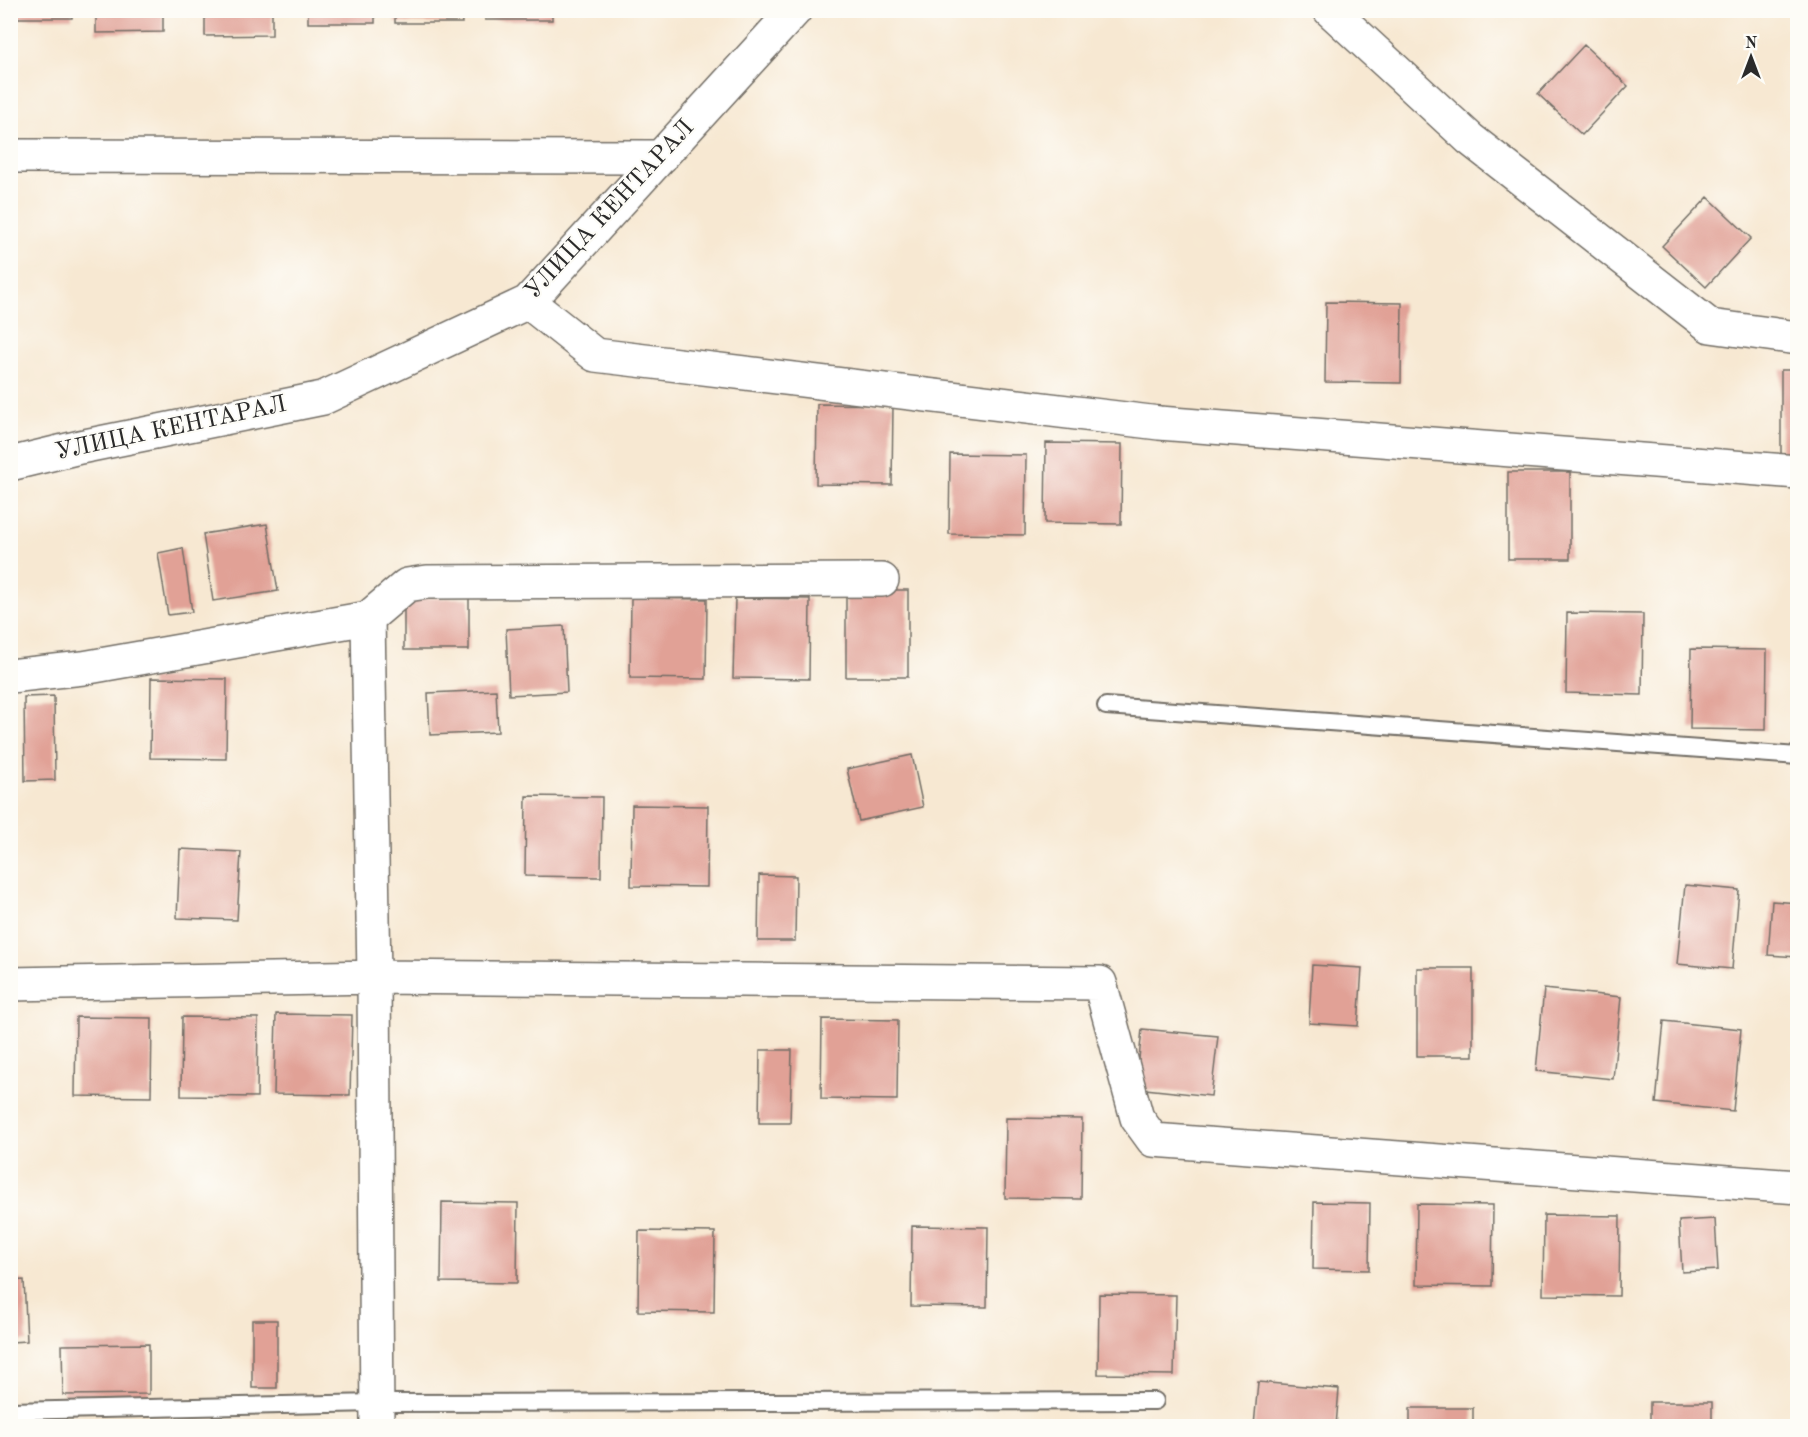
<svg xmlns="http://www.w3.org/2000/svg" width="1808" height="1437" font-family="'Old Standard TT',serif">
	<rect width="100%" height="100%" fill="#fdfcf7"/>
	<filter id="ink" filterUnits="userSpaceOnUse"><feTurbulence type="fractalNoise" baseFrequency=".0167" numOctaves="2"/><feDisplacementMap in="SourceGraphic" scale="12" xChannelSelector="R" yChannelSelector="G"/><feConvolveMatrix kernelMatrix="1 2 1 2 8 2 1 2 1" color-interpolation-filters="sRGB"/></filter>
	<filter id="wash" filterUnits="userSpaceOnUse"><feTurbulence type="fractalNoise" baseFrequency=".008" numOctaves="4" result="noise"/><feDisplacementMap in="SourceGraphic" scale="24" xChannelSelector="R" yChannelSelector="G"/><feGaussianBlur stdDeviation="1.35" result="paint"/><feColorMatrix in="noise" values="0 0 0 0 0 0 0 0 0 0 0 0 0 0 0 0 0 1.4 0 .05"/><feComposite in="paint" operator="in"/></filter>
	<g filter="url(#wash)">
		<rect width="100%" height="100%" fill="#f7e8d2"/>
		<g id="blocks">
			<!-- building -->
			<path fill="#e1a196" d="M 10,10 L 72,10 L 72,18 L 10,18 Z
				M 96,10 L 163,10 L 163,32 L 96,33 Z
				M 205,10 L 272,10 L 272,35 L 205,36 Z
				M 308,10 L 375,10 L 375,23 L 308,23 Z
				M 395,10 L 461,10 L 462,23 L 395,23 Z
				M 485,10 L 552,10 L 552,20 L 485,20 Z
				M 1584,45 L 1628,86 L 1582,135 L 1538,94 Z
				M 1708,197 L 1751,238 L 1706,287 L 1662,246 Z
				M 1326,302 L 1402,303 L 1401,383 L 1325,382 Z
				M 1781,370 L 1798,370 L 1798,457 L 1781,457 Z
				M 817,404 L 893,405 L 892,485 L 816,484 Z
				M 1046,443 L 1122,444 L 1121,524 L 1045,523 Z
				M 950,454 L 1026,455 L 1025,535 L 949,534 Z
				M 1508,472 L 1570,472 L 1570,559 L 1508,559 Z
				M 267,524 L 278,591 L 213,601 L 203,534 Z
				M 183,548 L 192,612 L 168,615 L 158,553 Z
				M 846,590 L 908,590 L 908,677 L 846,677 Z
				M 404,598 L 469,598 L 469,650 L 404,650 Z
				M 631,598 L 707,599 L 706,679 L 630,678 Z
				M 735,598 L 810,599 L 809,679 L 733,678 Z
				M 1567,613 L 1643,614 L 1642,695 L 1566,693 Z
				M 564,626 L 567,692 L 509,695 L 506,629 Z
				M 1691,649 L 1767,650 L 1766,730 L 1690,729 Z
				M 151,678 L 227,679 L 226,759 L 150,758 Z
				M 496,690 L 498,732 L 430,735 L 428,693 Z
				M 54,696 L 55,780 L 25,781 L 24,697 Z
				M 912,755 L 923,807 L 859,821 L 847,769 Z
				M 526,796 L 602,797 L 601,877 L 525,876 Z
				M 632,805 L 708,806 L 707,887 L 631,886 Z
				M 180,849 L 241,852 L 237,920 L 177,918 Z
				M 759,875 L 796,876 L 795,941 L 758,941 Z
				M 1685,885 L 1739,890 L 1732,969 L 1677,964 Z
				M 1772,901 L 1798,903 L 1798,957 L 1768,955 Z
				M 1312,965 L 1362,968 L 1358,1026 L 1309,1023 Z
				M 1417,968 L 1473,968 L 1473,1056 L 1417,1056 Z
				M 1544,989 L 1621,997 L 1613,1079 L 1536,1071 Z
				M 276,1014 L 352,1015 L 350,1095 L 274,1094 Z
				M 76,1017 L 152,1018 L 151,1097 L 75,1096 Z
				M 182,1017 L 258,1018 L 257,1097 L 181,1096 Z
				M 822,1019 L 898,1020 L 897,1100 L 821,1099 Z
				M 1664,1021 L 1741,1029 L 1733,1111 L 1656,1103 Z
				M 1142,1029 L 1218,1036 L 1211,1096 L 1136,1088 Z
				M 760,1050 L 792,1050 L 790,1123 L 759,1123 Z
				M 1006,1118 L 1082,1119 L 1081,1199 L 1005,1198 Z
				M 442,1202 L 518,1203 L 517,1283 L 441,1282 Z
				M 1314,1202 L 1370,1203 L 1369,1270 L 1313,1269 Z
				M 1417,1204 L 1493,1205 L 1492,1286 L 1416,1285 Z
				M 1544,1215 L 1620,1216 L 1619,1296 L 1543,1295 Z
				M 1715,1219 L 1718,1270 L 1682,1272 L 1679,1221 Z
				M 912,1226 L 988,1227 L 987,1307 L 911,1306 Z
				M 639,1231 L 715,1232 L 714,1312 L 638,1311 Z
				M 24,1280 L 27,1341 L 10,1342 L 10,1281 Z
				M 1099,1294 L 1176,1295 L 1174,1375 L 1098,1374 Z
				M 252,1320 L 277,1320 L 277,1388 L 252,1388 Z
				M 149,1344 L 149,1394 L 63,1395 L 62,1345 Z
				M 1258,1382 L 1339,1389 L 1336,1426 L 1254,1426 Z
				M 1650,1402 L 1712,1402 L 1712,1426 L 1650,1426 Z
				M 1410,1408 L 1473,1408 L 1473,1426 L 1410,1426 Z"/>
		</g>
	</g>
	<g filter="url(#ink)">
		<use href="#blocks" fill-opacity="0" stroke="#726d65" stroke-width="1.5"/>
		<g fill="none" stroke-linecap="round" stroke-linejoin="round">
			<!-- lane casing -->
			<g stroke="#726d65" stroke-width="20">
				<path id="lane" d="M 1106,706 L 1798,756
					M 10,1411 L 377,1403 L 1155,1401"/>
			</g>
			<!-- street casing -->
			<g stroke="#726d65" stroke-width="36">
				<path id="street" d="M 1330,10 L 1470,139 L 1710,326 L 1798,338
					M 10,156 L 661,157
					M 528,302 L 595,355 L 1159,423 L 1798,472
					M 10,464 L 80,447 L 323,398 L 528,302 L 795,10
					M 368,618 L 374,977 L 377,1426
					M 10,676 L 83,668 L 368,618 L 407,585 L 427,582 L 882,580
					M 10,984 L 374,977 L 1100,983 L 1137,1118 L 1153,1140 L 1798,1187"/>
			</g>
			<!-- lane -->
			<use href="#lane" stroke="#fff" stroke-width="16"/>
			<!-- street -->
			<use href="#street" stroke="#fff" stroke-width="33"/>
		</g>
	</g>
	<g text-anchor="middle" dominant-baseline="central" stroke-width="4.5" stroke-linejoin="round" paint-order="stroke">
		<!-- street labels -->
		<g font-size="24" fill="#2b2b2b" stroke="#fdfcf7">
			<text transform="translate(610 210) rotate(-47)">УЛИЦА КЕНТАРАЛ</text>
			<text transform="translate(171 429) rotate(-12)">УЛИЦА КЕНТАРАЛ</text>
		</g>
	</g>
	<!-- margin -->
	<rect width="1808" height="1437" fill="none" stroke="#fdfcf7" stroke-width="36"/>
	<!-- north arrow -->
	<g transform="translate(1751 57)" stroke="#fdfcf7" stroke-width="4.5" paint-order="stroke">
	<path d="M0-4.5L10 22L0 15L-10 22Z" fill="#2b2b2b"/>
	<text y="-9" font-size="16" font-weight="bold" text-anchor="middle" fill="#2b2b2b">N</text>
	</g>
</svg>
